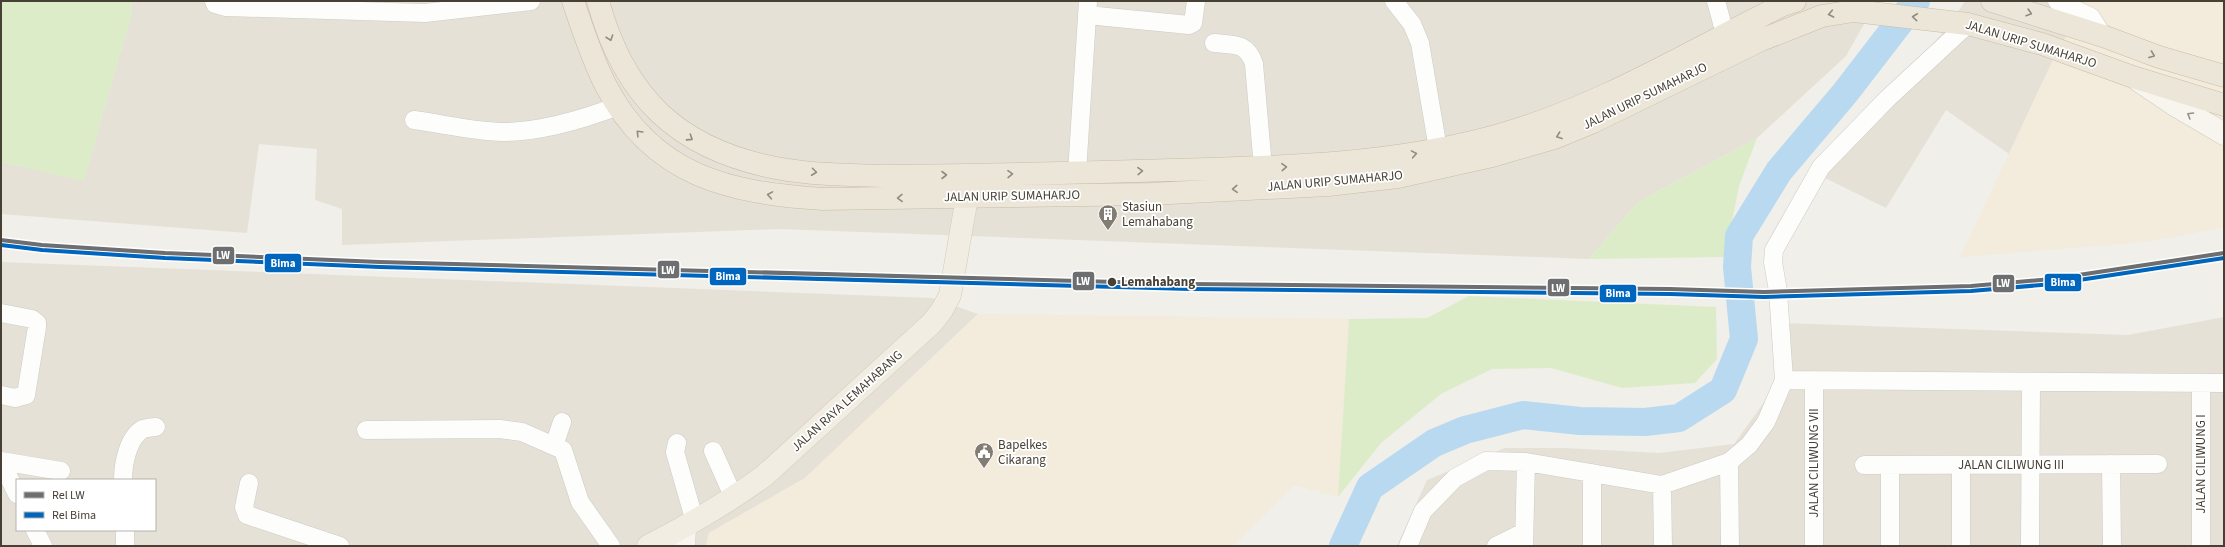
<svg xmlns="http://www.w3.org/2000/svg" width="2225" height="547" font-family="'Source Sans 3',sans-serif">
	<rect width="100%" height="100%" fill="#f0efea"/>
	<!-- residential -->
	<path fill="#e5e1d7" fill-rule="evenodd" d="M 132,1 L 1877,1 L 1846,56 L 1757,138 L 1638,202 L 1589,259 L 780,229 L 342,245 L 342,209 L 315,200 L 317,149 L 259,144 L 247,233 L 1,214 L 1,162 L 84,180 L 131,15 Z
		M 1965,1 L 2062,1 L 2081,9 L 2052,62 L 2009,154 L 1946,110 L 1886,208 L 1823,177 L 1863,121 L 1948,27 Z
		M 1,262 L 932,298 L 978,314 L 805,478 L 709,533 L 706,546 L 1,546 ZM 17,480 L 155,480 L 155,530 L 17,530 Z
		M 2224,317 L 2224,546 L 1397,546 L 1427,480 L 1505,448 L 1564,448 L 1659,453 L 1734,444 L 1780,380 L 1782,323 L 2128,335 Z"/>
	<!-- commercial -->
	<path fill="#f3ebdc" d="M 2062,1 L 2224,1 L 2224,227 L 2146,242 L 1960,257 L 2052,62 L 2081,9 Z
		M 978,314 L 1349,319 L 1338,497 L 1294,485 L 1233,546 L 706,546 L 709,533 L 805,478 Z"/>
	<!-- green -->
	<path fill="#ddecc8" d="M 1,1 L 132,1 L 131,15 L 84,181 L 1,162 Z
		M 1757,138 L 1739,186 L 1725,257 L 1589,259 L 1638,202 Z
		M 1469,296 L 1716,307 L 1717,359 L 1695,383 L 1622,388 L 1551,368 L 1492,369 L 1441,394 L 1381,443 L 1338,497 L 1349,319 L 1427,318 Z"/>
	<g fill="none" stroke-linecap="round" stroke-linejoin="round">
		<!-- river -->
		<path stroke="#b8d9f0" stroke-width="28" d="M 1343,546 L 1370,487 L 1434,443 L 1465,430 L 1523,415 L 1580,421 L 1645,422 L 1679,418 L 1723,390 L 1744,339 L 1737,267 L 1739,236 L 1779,171 L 1845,93 L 1916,1"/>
		<!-- street casing -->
		<g stroke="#cdcbc5" stroke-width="19">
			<path id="street" d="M 214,1 L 215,4 L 225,7 L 425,13 L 531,1
				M 1394,1 L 1412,24 L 1420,43 L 1438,149
				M 1716,1 L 1725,34
				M 2057,1 L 2091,17 L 2103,36
				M 1087,15 L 1189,25 L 1193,23 L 1196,1
				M 1214,43 C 1234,45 1247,42 1254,64 L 1263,168
				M 414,120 C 443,124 472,131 502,132 C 541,132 581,120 618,106
				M 1077,173 L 1088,1
				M 1,313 L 32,319 L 37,323 L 37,327 L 26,395 L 15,398 L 1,395
				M 1784,380 L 1778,291 L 1773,262 L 1774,250 L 1821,167 L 1887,99 L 1968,24
				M 1814,380 L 1814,546
				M 2201,383 L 2201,546
				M 366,430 L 500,429 L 522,432 L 563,450 L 580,502 L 611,546
				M 677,443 L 675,452 L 695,522
				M 554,446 L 562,422
				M 713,451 L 734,498
				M 1,461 L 61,471
				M 1,461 L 17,494
				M 1729,462 L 1730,546
				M 2111,464 L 2112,546
				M 1864,465 L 2158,464
				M 1890,465 L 1890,546
				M 123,480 C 123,464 128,437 143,429 C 147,428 152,427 156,427
				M 249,483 L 244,507 L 247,515 L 340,546
				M 1662,485 L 1663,546
				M 35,530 L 43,546
				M 125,530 L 125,546
				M 1408,546 L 1423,511 L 1455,478 L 1486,461 L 1526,462 L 1662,485 L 1729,462 L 1749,445 L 1766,422 L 1784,380 L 2224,383
				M 1496,546 L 1524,532
				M 1524,546 L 1526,462
				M 1592,546 L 1592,473
				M 1961,546 L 1961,465
				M 2030,546 L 2031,382"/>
		</g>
		<!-- secondary casing -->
		<g stroke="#d0ccc0" stroke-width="23">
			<path id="secondary" d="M 2139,81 L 2173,104 L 2224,134
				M 684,546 L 685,527"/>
		</g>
		<!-- primary casing -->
		<g stroke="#d3cbb6" stroke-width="23">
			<path id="primary" d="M 648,546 C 689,525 727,503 764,476 L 932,323 L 942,310 L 950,295 L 967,197"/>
		</g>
		<!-- highway casing -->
		<g stroke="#c9bca4" stroke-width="23">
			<path id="highway" d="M 573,1 C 583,30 592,59 606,86 C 653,176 729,193 823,199 L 1150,194 L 1328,185 L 1398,177 L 1492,156 L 1554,138 L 1593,122 L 1761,40 L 1822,16 L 1854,11 L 1968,24 L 2042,44 L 2133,77 L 2224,105
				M 598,1 C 624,97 678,149 776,168 C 812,175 851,175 888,176 C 982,175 1077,173 1172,170 C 1282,167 1392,165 1499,135 C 1599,107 1690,51 1783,5 L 1795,1
				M 1992,1 L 2103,36 L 2159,57 L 2224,76"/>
		</g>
		<!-- street -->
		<use href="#street" stroke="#fdfdfc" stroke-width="18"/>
		<!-- secondary -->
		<use href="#secondary" stroke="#f7f5ee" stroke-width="22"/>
		<!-- primary -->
		<use href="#primary" stroke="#f1ede3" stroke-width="22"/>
		<!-- highway -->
		<use href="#highway" stroke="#ece6d9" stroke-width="22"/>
		<!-- rail-1 casing -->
		<g stroke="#fff" stroke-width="7">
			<path id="rail-1" d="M 1,240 L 42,245 L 165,253 L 380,262 L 1190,284 L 1670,289 L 1764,292 L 1971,286 L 2052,279 L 2224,253"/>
		</g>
		<!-- rail-2 casing -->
		<g stroke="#fff" stroke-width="7">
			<path id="rail-2" d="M 1,245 L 42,250 L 165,258 L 380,267 L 1190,289 L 1670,294 L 1764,297 L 1971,291 L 2053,284 L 2224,258"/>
		</g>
		<!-- rail-1 -->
		<use href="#rail-1" stroke="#6d6e70" stroke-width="4"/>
		<!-- rail-2 -->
		<use href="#rail-2" stroke="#0065bd" stroke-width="4"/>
	</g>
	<!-- one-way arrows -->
	<defs><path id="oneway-chevron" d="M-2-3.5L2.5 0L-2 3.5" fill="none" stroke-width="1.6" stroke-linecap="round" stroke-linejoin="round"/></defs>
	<g stroke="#918b7f">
		<use href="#oneway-chevron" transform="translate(2029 13) rotate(17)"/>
		<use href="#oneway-chevron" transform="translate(1831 14) rotate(169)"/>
		<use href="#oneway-chevron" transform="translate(1915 17) rotate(-174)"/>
		<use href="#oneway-chevron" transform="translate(610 38) rotate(71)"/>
		<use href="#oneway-chevron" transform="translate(2152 55) rotate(21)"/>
		<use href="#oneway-chevron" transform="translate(639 133) rotate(-135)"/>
		<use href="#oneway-chevron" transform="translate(1559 136) rotate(160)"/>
		<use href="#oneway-chevron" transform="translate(690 138) rotate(33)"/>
		<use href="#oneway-chevron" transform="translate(1414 154) rotate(-10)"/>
		<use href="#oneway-chevron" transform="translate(1284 167) rotate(-3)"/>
		<use href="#oneway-chevron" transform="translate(1140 171) rotate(-1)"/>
		<use href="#oneway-chevron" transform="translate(814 172) rotate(7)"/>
		<use href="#oneway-chevron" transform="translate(1010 174) rotate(-1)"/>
		<use href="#oneway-chevron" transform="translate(944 175)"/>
		<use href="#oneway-chevron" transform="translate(1235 189) rotate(177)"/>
		<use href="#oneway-chevron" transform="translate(770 195) rotate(-170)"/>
		<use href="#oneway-chevron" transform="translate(900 198) rotate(179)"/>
	</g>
	<use stroke="#969188" href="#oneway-chevron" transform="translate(2190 115) rotate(-149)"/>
	<!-- icons -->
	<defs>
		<g id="building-pin" transform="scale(1)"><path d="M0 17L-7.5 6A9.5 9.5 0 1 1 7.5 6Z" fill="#827d74" stroke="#fff"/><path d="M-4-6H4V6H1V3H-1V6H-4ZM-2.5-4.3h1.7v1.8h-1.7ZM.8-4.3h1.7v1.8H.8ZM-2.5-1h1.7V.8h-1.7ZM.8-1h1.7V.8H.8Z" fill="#fff"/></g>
		<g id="civic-pin" transform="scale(1)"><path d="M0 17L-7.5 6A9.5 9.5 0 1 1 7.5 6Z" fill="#827d74" stroke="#fff"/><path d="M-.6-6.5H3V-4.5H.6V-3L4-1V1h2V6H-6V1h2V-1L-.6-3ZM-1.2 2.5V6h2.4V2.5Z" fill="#fff"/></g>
	</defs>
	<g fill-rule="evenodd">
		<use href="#building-pin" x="1108" y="214"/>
		<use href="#civic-pin" x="984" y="452"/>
	</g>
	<!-- markers -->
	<circle fill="#474035" stroke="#fff" stroke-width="1.5" cx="1112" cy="282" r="5"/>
	<g text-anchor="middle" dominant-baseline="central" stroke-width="3.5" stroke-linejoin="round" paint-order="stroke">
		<!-- street labels -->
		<g font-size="13" fill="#474035" stroke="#fff">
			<text transform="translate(2031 44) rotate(17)">JALAN URIP SUMAHARJO</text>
			<text transform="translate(1645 96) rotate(-26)">JALAN URIP SUMAHARJO</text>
			<text transform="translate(1335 181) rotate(-5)">JALAN URIP SUMAHARJO</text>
			<text transform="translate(1012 196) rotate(-1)">JALAN URIP SUMAHARJO</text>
			<text transform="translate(847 401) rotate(-42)">JALAN RAYA LEMAHABANG</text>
			<text transform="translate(1814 463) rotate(-90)">JALAN CILIWUNG VII</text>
			<text transform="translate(2201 464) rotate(-90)">JALAN CILIWUNG I</text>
			<text x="2011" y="465">JALAN CILIWUNG III</text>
		</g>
		<!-- poi labels -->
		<g font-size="13" fill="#474035" stroke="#fff" text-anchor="start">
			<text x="1122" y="207">Stasiun<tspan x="1122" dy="15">Lemahabang</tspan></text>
			<text x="998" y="445">Bapelkes<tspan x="998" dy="15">Cikarang</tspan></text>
		</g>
		<!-- stop labels -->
		<g font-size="13" font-weight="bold" fill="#474035" stroke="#fff" text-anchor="start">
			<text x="1121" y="282">Lemahabang</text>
		</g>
	</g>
	<g stroke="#fff" stroke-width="1.5">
		<rect x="212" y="246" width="23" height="19" rx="4" fill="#6d6e70"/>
		<rect x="264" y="253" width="38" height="20" rx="4" fill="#0065bd"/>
		<rect x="657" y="260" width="23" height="19" rx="4" fill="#6d6e70"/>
		<rect x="709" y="267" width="38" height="19" rx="4" fill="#0065bd"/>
		<rect x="1072" y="271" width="23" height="20" rx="4" fill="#6d6e70"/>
		<rect x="2044" y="273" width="38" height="19" rx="4" fill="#0065bd"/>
		<rect x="1992" y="274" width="23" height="19" rx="4" fill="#6d6e70"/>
		<rect x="1547" y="278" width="23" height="19" rx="4" fill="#6d6e70"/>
		<rect x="1599" y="284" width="38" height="19" rx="4" fill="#0065bd"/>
	</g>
	<g font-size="11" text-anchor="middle" font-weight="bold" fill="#fff">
		<text x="223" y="259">LW</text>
		<text x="283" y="267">Bima</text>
		<text x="668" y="274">LW</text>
		<text x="728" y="280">Bima</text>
		<text x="1083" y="285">LW</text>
		<text x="2063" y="286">Bima</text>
		<text x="2003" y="287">LW</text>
		<text x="1558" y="292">LW</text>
		<text x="1618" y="297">Bima</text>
	</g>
	<!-- border -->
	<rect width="2225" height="547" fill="none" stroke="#474035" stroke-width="4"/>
	<!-- legend -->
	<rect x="16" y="479" width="140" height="52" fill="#ffffff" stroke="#b5b3ae"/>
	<rect x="24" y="492" width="20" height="6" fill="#6d6e70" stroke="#b5b3ae"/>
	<text x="52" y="499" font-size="12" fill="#474035">Rel LW</text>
	<rect x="24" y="512" width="20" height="6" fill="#0065bd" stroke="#b5b3ae"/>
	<text x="52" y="519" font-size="12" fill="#474035">Rel Bima</text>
</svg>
